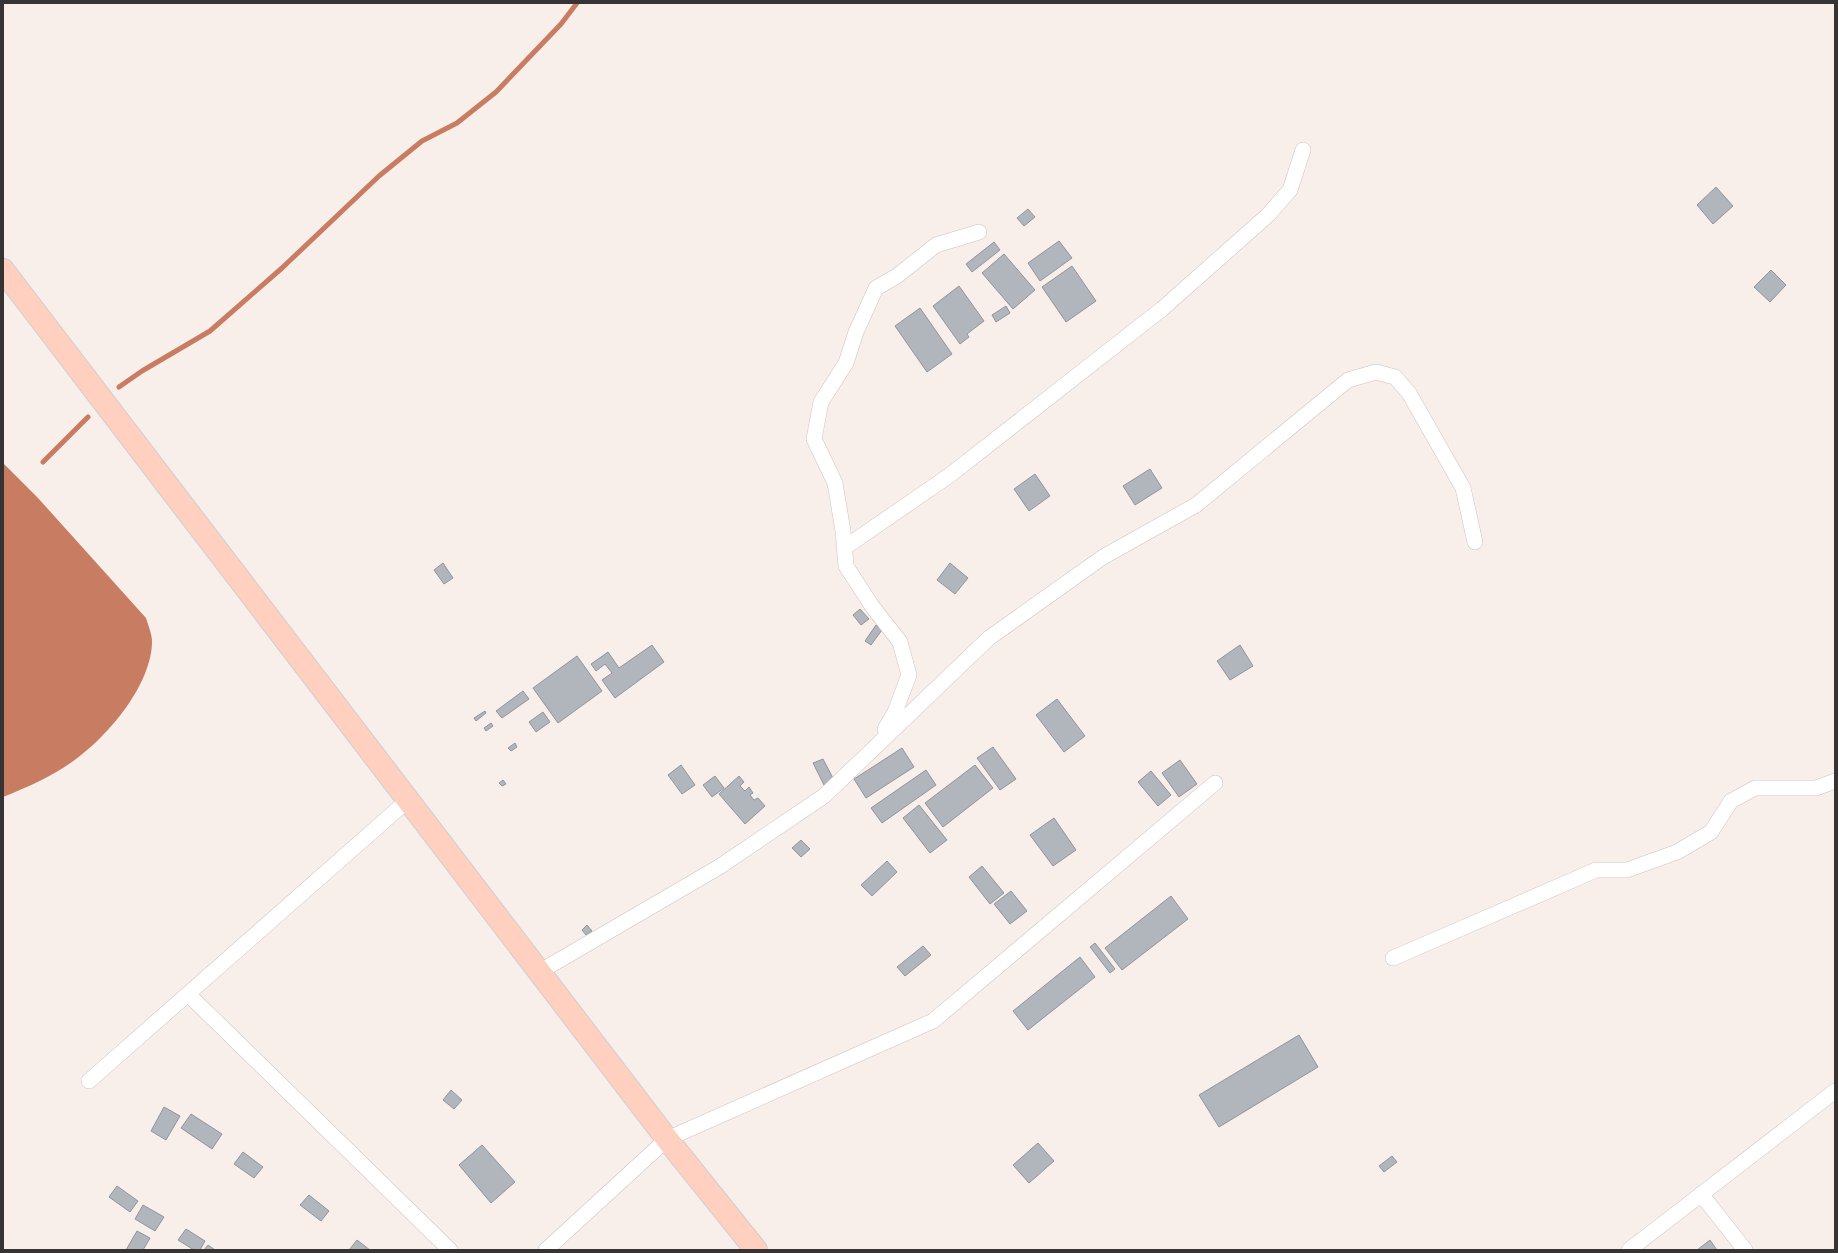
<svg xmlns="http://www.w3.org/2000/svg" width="1838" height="1253" font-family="Helvetica,sans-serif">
	<rect width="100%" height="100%" fill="#f8eeea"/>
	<!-- water -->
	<path fill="#c87c61" d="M 3,463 L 38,498 L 146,618 C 148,625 152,634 152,641 C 152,684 109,735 76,759 C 55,775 28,787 3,797 Z"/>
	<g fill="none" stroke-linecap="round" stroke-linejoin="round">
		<!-- stream -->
		<path stroke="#c87c61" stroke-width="5" d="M 119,387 L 142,371 L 210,331 L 282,268 L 379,176 L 422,141 L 457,123 L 496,92 L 561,24 L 577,3
			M 43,462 L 88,417"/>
	</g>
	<!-- building -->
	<path fill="#b1b5bc" stroke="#91959c" d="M 1716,187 L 1733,206 L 1713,224 L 1697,205 Z
		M 1028,209 L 1035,217 L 1024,226 L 1017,218 Z
		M 1059,241 L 1072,258 L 1040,281 L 1028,263 Z
		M 994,242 L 1000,250 L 972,272 L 966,264 Z
		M 1004,254 L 1035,290 L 1013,309 L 982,273 Z
		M 1072,266 L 1096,301 L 1066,322 L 1042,287 Z
		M 1771,270 L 1786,285 L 1770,302 L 1754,287 Z
		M 959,286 L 984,321 L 967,334 L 969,337 L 960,344 L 933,306 Z
		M 1006,306 L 1010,313 L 996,322 L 992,315 Z
		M 920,308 L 952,354 L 927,372 L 895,326 Z
		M 1150,469 L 1162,488 L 1135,505 L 1123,486 Z
		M 1035,474 L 1050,496 L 1029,511 L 1014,489 Z
		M 443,563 L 453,578 L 444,584 L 434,570 Z
		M 950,563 L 968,578 L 955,594 L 937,580 Z
		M 860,609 L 869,619 L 861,625 L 853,615 Z
		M 876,625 L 882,630 L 871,645 L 865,641 Z
		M 652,645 L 664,662 L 615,698 L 602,680 L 612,673 L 605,664 L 596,671 L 591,664 L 608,652 L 619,668 Z
		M 1240,645 L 1253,666 L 1230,680 L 1217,661 Z
		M 577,656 L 602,691 L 558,723 L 533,688 Z
		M 523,691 L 529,699 L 502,718 L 496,711 Z
		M 1057,699 L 1085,736 L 1064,752 L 1036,715 Z
		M 485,711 L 486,713 L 476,721 L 474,718 Z
		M 543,712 L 550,722 L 536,732 L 529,722 Z
		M 491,723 L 493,726 L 486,731 L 484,728 Z
		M 515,743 L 517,747 L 511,751 L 508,748 Z
		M 993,747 L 1016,779 L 1000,790 L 977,758 Z
		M 902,748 L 914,767 L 866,798 L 854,779 Z
		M 823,759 L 834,780 L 824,785 L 813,763 Z
		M 1180,760 L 1197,784 L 1179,797 L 1162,773 Z
		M 681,765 L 695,785 L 682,794 L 668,775 Z
		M 975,765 L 993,788 L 943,827 L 925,803 Z
		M 926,770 L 936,785 L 882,823 L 871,808 Z
		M 1151,771 L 1171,795 L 1158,806 L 1138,782 Z
		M 715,776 L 724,788 L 712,797 L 703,785 Z
		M 739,776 L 744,782 L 740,786 L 745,791 L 749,787 L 753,793 L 750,795 L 754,800 L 758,798 L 765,806 L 745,824 L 719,794 Z
		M 503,780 L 506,784 L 502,786 L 499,783 Z
		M 919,805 L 947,840 L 930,853 L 903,818 Z
		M 1054,818 L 1076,850 L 1053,866 L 1030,835 Z
		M 801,840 L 810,849 L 801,857 L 792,848 Z
		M 887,861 L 897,872 L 872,896 L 861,885 Z
		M 982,866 L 1004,893 L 990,904 L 969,877 Z
		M 1011,891 L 1027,911 L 1010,924 L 994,904 Z
		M 1171,896 L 1188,919 L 1122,970 L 1105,948 Z
		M 587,925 L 592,931 L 586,935 L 582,930 Z
		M 1095,943 L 1115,969 L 1110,973 L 1090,947 Z
		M 923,946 L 931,955 L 905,976 L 897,967 Z
		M 1080,957 L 1095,977 L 1028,1030 L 1013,1011 Z
		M 1299,1035 L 1318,1067 L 1219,1127 L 1199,1095 Z
		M 451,1090 L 462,1100 L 454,1109 L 443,1100 Z
		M 164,1107 L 180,1116 L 166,1140 L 151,1131 Z
		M 191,1114 L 222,1134 L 212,1149 L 181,1128 Z
		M 1038,1143 L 1054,1161 L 1029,1183 L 1013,1165 Z
		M 482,1145 L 515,1182 L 491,1203 L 459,1165 Z
		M 243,1152 L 263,1167 L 254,1178 L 234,1164 Z
		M 1392,1156 L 1397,1162 L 1384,1172 L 1379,1166 Z
		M 117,1186 L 138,1201 L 130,1212 L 109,1197 Z
		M 309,1195 L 329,1211 L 321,1221 L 300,1205 Z
		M 143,1205 L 164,1217 L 155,1231 L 135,1219 Z
		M 186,1229 L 205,1241 L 200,1250 L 194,1250 L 178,1240 Z
		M 137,1231 L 150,1238 L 143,1250 L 126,1250 Z
		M 357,1240 L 370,1250 L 349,1250 Z
		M 1710,1240 L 1717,1250 L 1697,1250 Z
		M 208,1245 L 215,1250 L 204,1250 Z"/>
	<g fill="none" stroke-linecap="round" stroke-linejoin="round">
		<!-- minor casing -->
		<g stroke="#ccc3c0" stroke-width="16">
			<path id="minor" d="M 844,548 L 950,475 L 1162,309 L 1268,215 L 1290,190 L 1303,150
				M 885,729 L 895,712 L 909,675 L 900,642 L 872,606 L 846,566 L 843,531 L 835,483 L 814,439 L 821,402 L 846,363 L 856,332 L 876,288 L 897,276 L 936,245 L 979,232
				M 1393,958 L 1596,870 L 1627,870 L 1677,852 L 1711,832 L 1731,801 L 1755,788 L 1816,788 L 1835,781
				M 539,972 L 719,867 L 824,796 L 989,638 L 1103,557 L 1196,505 L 1348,380 L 1376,372 L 1395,377 L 1409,393 L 1463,488 L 1475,542
				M 188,994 L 450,1250
				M 89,1081 L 408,800
				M 1701,1194 L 1745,1250
				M 546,1250 L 667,1139 L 933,1021 L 1215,783
				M 1629,1250 L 1835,1091"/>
		</g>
		<!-- primary casing -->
		<g stroke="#cfcece" stroke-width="24">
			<path id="primary" d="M 3,270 L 667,1139 L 756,1250"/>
		</g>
		<!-- minor -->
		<use href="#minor" stroke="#fff" stroke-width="15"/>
		<!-- primary -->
		<use href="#primary" stroke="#ffd0c0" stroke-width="22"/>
	</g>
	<!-- border -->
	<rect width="1838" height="1253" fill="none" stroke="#373332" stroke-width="8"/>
</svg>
